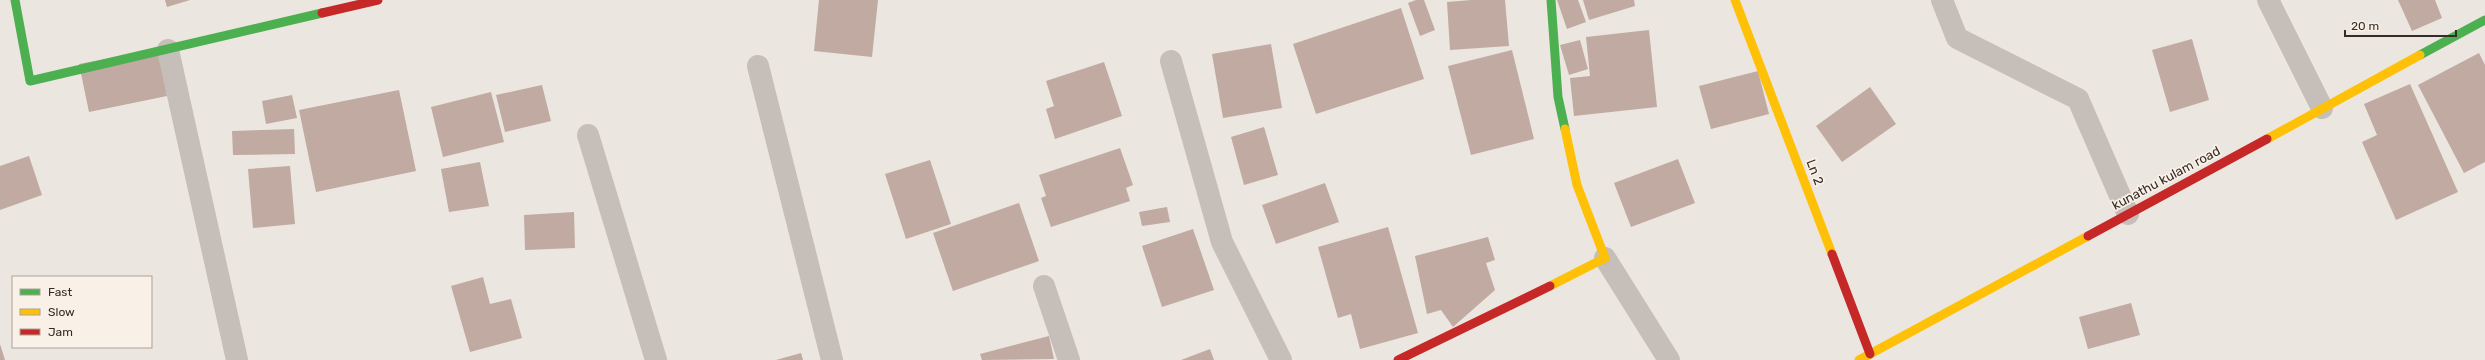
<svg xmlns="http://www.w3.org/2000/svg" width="2485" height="360" font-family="Rubik,sans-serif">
	<rect width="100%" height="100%" fill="#ece6e0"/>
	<!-- building -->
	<path fill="#c0aaa1" d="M 165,0 L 190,0 L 167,7 Z
		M 819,0 L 878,0 L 872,57 L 814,51 Z
		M 1416,0 L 1424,0 L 1435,30 L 1420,36 L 1408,3 Z
		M 1471,0 L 1505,0 L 1509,46 L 1450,50 L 1447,2 Z
		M 1557,0 L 1578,0 L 1586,22 L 1567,29 Z
		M 1583,0 L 1634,0 L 1635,6 L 1589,20 Z
		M 2398,0 L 2435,0 L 2442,18 L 2412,31 Z
		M 1401,8 L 1424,79 L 1316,114 L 1293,44 Z
		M 1649,30 L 1657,107 L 1574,116 L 1570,78 L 1590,76 L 1586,37 Z
		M 2192,39 L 2209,100 L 2170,112 L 2152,50 Z
		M 1580,40 L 1588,69 L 1569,75 L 1560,45 Z
		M 1271,44 L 1282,108 L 1223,118 L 1212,54 Z
		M 158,49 L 167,96 L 89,112 L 79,64 Z
		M 1512,50 L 1534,139 L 1471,155 L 1448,66 Z
		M 2479,53 L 2485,65 L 2485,162 L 2464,173 L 2418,85 Z
		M 1104,62 L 1122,116 L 1055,139 L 1046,109 L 1054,106 L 1046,81 Z
		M 1758,71 L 1769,114 L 1711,129 L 1699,86 Z
		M 2410,84 L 2458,192 L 2396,220 L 2362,142 L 2377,135 L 2364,104 Z
		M 542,85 L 551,121 L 505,132 L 496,95 Z
		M 1870,87 L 1896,124 L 1842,162 L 1816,126 Z
		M 399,90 L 416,171 L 316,192 L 299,110 Z
		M 491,92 L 504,142 L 443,157 L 431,107 Z
		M 292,95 L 297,118 L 266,124 L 262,101 Z
		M 1264,127 L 1278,175 L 1244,185 L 1231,137 Z
		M 294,129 L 295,154 L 233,155 L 232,131 Z
		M 1120,148 L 1133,185 L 1126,188 L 1130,201 L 1051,227 L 1041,198 L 1046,196 L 1039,175 Z
		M 29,156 L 42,195 L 0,210 L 0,166 Z
		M 1678,159 L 1695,203 L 1631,227 L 1614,183 Z
		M 930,160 L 951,224 L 906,239 L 885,174 Z
		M 480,162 L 489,206 L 449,212 L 441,169 Z
		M 290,166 L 295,224 L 253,228 L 248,169 Z
		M 1325,183 L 1339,222 L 1276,244 L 1262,205 Z
		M 1019,203 L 1039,261 L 953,291 L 933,233 Z
		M 1167,207 L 1170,222 L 1142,226 L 1139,212 Z
		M 574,212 L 575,248 L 525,250 L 524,215 Z
		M 1388,227 L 1418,333 L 1360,349 L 1351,314 L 1338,318 L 1318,247 Z
		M 1193,229 L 1214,290 L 1162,307 L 1142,246 Z
		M 1488,237 L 1495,260 L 1486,263 L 1495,290 L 1453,327 L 1441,310 L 1427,314 L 1415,256 Z
		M 483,277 L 490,304 L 511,299 L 522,338 L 470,352 L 451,286 Z
		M 2131,303 L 2140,335 L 2088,349 L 2079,317 Z
		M 1049,336 L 1054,359 L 982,360 L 980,354 Z
		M 0,344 L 5,360 L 0,360 Z
		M 1210,349 L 1214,360 L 1181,360 Z
		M 801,353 L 803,360 L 776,360 Z"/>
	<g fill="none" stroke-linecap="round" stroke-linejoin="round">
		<!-- street -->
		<path stroke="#c5beb9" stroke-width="22" d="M 1942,0 L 1957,38 L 2078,99 L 2128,214
			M 2268,0 L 2322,108
			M 168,50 L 237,360
			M 1171,61 L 1222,242 L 1281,360
			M 758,66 L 832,360
			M 588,135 L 656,360
			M 1605,258 L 1669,360
			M 1044,286 L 1069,360"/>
		<!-- fast -->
		<path stroke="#4caf50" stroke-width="9" d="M 15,0 L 30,81 L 322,13
			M 1551,0 L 1558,97 L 1565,129
			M 2420,55 L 2485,20"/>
		<!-- slow -->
		<path stroke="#ffc107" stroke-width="9" d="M 1735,0 L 1832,254
			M 2267,139 L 2420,55
			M 1550,286 L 1605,258 L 1577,185 L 1565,129
			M 1859,360 L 2088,236"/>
		<!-- jam -->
		<path stroke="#c62828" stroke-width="9" d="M 322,13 L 378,0
			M 2088,236 L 2267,139
			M 1832,254 L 1870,354
			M 1398,360 L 1550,286"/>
	</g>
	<g text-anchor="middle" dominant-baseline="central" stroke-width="3.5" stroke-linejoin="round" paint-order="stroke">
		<!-- street labels -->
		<g font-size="13" fill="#362c27" stroke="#f9f0e7">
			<text transform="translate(1815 172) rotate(69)">Ln 2</text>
			<text transform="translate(2166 178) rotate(-28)">kunathu kulam road</text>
		</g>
	</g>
	<!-- legend -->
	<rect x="12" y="276" width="140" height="72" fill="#f9f0e7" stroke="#aba29a"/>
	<rect x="20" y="289" width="20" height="6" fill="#4caf50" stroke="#aba29a"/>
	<text x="48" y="296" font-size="12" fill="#362c27">Fast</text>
	<rect x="20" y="309" width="20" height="6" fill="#ffc107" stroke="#aba29a"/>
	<text x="48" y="316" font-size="12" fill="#362c27">Slow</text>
	<rect x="20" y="329" width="20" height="6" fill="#c62828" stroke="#aba29a"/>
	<text x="48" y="336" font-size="12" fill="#362c27">Jam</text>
	<!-- scale -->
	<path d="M2345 30v6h111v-6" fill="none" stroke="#362c27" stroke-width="2"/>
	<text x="2351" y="30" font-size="12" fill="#362c27" stroke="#f9f0e7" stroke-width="3" paint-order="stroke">20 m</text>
</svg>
